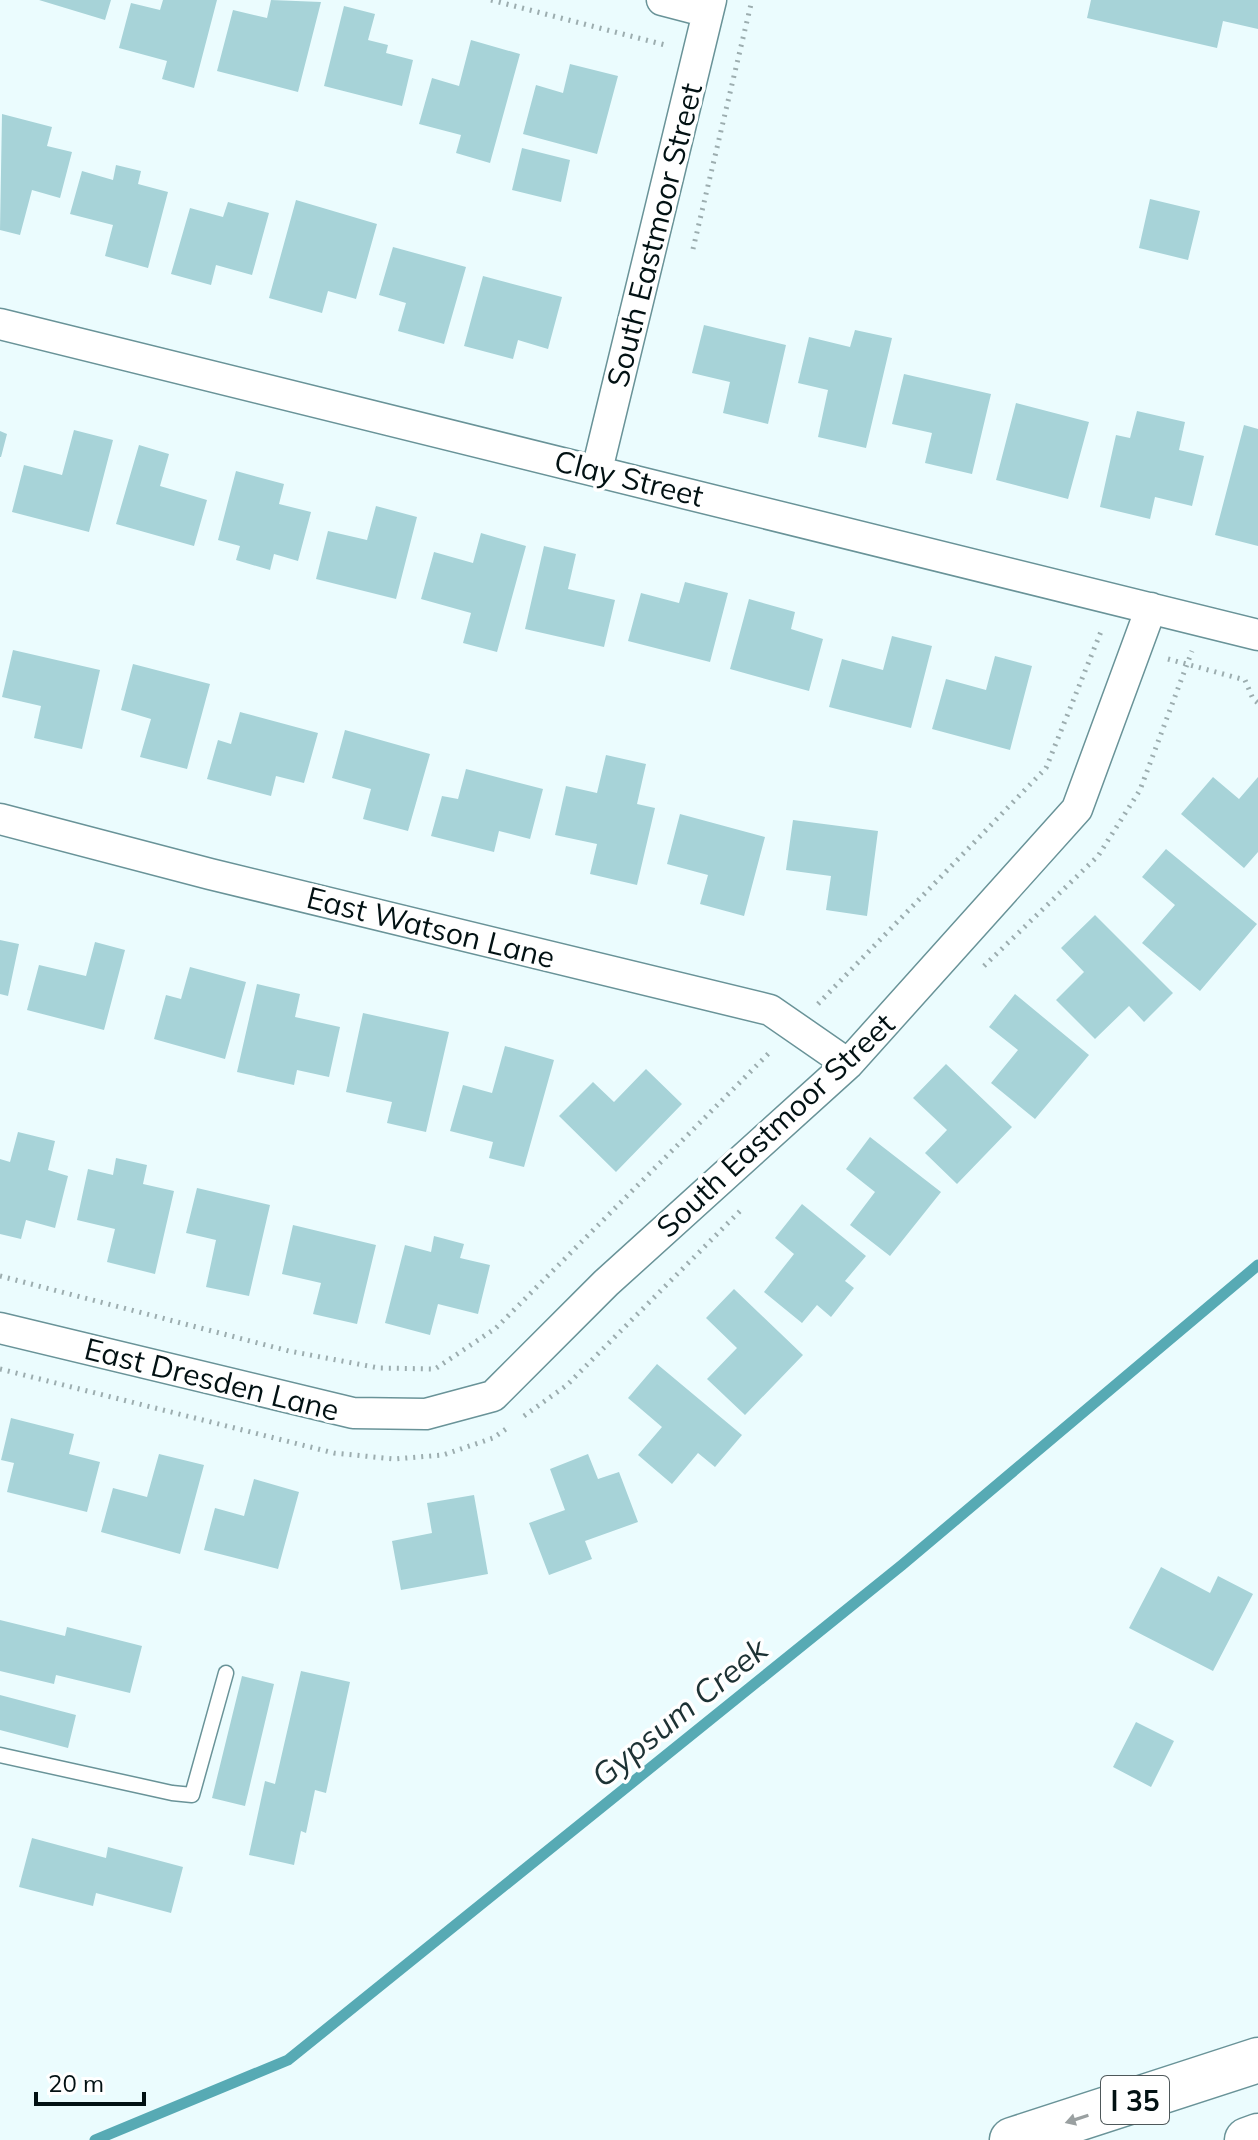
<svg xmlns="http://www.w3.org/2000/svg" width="1258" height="2140" font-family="Mulish,sans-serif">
	<rect width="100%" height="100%" fill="#ebfcfe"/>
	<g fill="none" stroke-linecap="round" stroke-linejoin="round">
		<!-- stream -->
		<path stroke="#57aab4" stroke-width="11" d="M 95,2140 L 288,2060 L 902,1565 L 1258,1265"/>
	</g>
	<!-- building -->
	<path fill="#a7d3d8" d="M 39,0 L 111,0 L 105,20 Z
		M 163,0 L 217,0 L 194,88 L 162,79 L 167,61 L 119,48 L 131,3 L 160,10 Z
		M 271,0 L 321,2 L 298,92 L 217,71 L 233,10 L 267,18 Z
		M 1091,0 L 1258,0 L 1258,29 L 1223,21 L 1217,48 L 1087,18 Z
		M 344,6 L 375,14 L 368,40 L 388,45 L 386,53 L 413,60 L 402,106 L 324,86 Z
		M 471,40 L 520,54 L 490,163 L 456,153 L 461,135 L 419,124 L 432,78 L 459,86 Z
		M 570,64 L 618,76 L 597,154 L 523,134 L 536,85 L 563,93 Z
		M 2,114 L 52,127 L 47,146 L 72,152 L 60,198 L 32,190 L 20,235 L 0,230 Z
		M 522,148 L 570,160 L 561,202 L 512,190 Z
		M 116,165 L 141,171 L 138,184 L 168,192 L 148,268 L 105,256 L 113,225 L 70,214 L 82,171 L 113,180 Z
		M 1150,199 L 1200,211 L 1188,260 L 1139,248 Z
		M 296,200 L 377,224 L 356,299 L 328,291 L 322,313 L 269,298 Z
		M 228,202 L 269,213 L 252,275 L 216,265 L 211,285 L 171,274 L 190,208 L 223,217 Z
		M 393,247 L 466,267 L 444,344 L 398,331 L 406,303 L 379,295 Z
		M 483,276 L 562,297 L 548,349 L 518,340 L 513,359 L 464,346 Z
		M 704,325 L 786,345 L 768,424 L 723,413 L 730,382 L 692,373 Z
		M 855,330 L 892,338 L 866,448 L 818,437 L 828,390 L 798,383 L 809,337 L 850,347 Z
		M 904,374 L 991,394 L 972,474 L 925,463 L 932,433 L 892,424 Z
		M 1016,403 L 1089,422 L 1068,499 L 996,480 Z
		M 1137,411 L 1185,422 L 1179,450 L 1204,456 L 1192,506 L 1155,497 L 1150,519 L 1100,507 L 1116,435 L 1130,438 Z
		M 1244,425 L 1258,429 L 1258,546 L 1215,535 Z
		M 74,430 L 113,440 L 89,532 L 12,512 L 24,465 L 62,475 Z
		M 0,431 L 7,434 L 1,457 L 0,457 Z
		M 139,445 L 169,454 L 160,486 L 207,500 L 194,546 L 116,524 Z
		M 236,471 L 284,484 L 279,504 L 311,512 L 298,561 L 274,554 L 270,570 L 236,560 L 240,546 L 218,540 Z
		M 376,506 L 417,517 L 396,599 L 316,579 L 328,531 L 367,540 Z
		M 481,533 L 526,546 L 497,652 L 463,643 L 471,613 L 421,599 L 434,552 L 473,563 Z
		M 544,546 L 576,554 L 568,589 L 615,600 L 604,647 L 525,629 Z
		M 685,582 L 728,593 L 710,662 L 628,641 L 641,593 L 679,603 Z
		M 749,599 L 795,612 L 791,629 L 823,639 L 809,691 L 730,669 Z
		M 892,636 L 932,646 L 911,728 L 829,707 L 842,659 L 883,670 Z
		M 13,650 L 100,670 L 82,749 L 34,738 L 41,706 L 2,697 Z
		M 995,656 L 1032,666 L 1010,750 L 932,729 L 946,679 L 986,690 Z
		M 133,664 L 210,684 L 187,769 L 140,757 L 151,719 L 121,710 Z
		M 240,712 L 318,733 L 304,783 L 276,776 L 271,796 L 207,779 L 218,740 L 231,744 Z
		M 345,730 L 430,754 L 408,831 L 363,819 L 371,789 L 332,778 Z
		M 606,755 L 646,764 L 637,804 L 655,808 L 637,885 L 590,874 L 597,844 L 555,835 L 566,786 L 597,793 Z
		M 466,769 L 543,789 L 530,839 L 499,831 L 494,852 L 431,836 L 442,796 L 458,799 Z
		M 1213,777 L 1239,799 L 1258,777 L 1258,852 L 1244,868 L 1181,814 Z
		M 680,814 L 765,837 L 744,916 L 700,904 L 708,875 L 667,864 Z
		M 793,820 L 878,831 L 867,916 L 826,910 L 831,876 L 786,870 Z
		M 1166,849 L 1257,924 L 1200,991 L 1142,943 L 1175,905 L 1142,877 Z
		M 1095,915 L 1173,993 L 1144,1022 L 1129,1006 L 1095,1039 L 1056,1000 L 1084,972 L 1061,948 Z
		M 0,940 L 19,944 L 8,996 L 0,994 Z
		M 95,942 L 125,950 L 104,1030 L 27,1010 L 39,965 L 86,976 Z
		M 190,967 L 246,982 L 225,1059 L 154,1039 L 166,995 L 181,999 Z
		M 257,984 L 300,994 L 295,1017 L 340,1027 L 329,1077 L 297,1070 L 294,1085 L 237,1072 Z
		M 1015,994 L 1089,1055 L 1035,1119 L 991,1083 L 1018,1050 L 989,1027 Z
		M 363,1013 L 449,1032 L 426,1132 L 387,1123 L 392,1102 L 346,1092 Z
		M 505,1046 L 554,1060 L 524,1167 L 489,1158 L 493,1142 L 450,1131 L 463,1085 L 492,1093 Z
		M 946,1064 L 1012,1127 L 957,1184 L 925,1153 L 947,1130 L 913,1098 Z
		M 646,1069 L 682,1104 L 616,1172 L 559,1116 L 593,1082 L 614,1102 Z
		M 18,1132 L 55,1141 L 48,1170 L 68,1176 L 55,1228 L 26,1220 L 21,1239 L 0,1234 L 0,1159 L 10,1162 Z
		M 870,1137 L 941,1192 L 890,1256 L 850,1225 L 875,1192 L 846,1169 Z
		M 116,1158 L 147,1165 L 143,1184 L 174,1191 L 155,1274 L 107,1262 L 115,1229 L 77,1220 L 88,1169 L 113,1175 Z
		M 197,1188 L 270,1205 L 249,1296 L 206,1287 L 216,1240 L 186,1233 Z
		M 802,1204 L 866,1256 L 845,1281 L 854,1288 L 831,1317 L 817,1305 L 802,1323 L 764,1292 L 794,1254 L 775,1238 Z
		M 293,1225 L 376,1245 L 357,1324 L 313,1314 L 321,1283 L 282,1274 Z
		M 434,1236 L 464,1244 L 460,1258 L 490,1265 L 478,1314 L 438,1304 L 430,1335 L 385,1323 L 405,1245 L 431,1252 Z
		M 734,1289 L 803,1355 L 745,1415 L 707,1379 L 737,1348 L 706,1318 Z
		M 657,1364 L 742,1435 L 715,1467 L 698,1453 L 672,1484 L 638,1455 L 662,1427 L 628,1398 Z
		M 11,1418 L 74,1434 L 69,1454 L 100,1462 L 87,1512 L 7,1492 L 14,1463 L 1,1460 Z
		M 159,1454 L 204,1465 L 180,1554 L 101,1532 L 113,1488 L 147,1497 Z
		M 588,1454 L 598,1479 L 619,1472 L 638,1522 L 585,1541 L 592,1559 L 549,1575 L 529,1523 L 565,1510 L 550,1469 Z
		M 254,1479 L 299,1492 L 278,1569 L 204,1550 L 215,1508 L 244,1516 Z
		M 474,1495 L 488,1574 L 401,1590 L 392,1541 L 432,1533 L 427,1503 Z
		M 1161,1567 L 1210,1593 L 1218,1576 L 1253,1594 L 1213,1671 L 1129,1628 Z
		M 0,1620 L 65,1636 L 67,1627 L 142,1646 L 130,1693 L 56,1675 L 54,1684 L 0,1671 Z
		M 301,1671 L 350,1682 L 326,1793 L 315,1790 L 306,1833 L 301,1831 L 294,1865 L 249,1855 L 265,1781 L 275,1784 Z
		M 242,1676 L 274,1684 L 245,1806 L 212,1798 Z
		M 0,1695 L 76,1715 L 68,1748 L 0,1730 Z
		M 1136,1722 L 1174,1741 L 1151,1787 L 1113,1767 Z
		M 32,1838 L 106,1858 L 108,1847 L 183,1867 L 171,1913 L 96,1893 L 93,1906 L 19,1887 Z"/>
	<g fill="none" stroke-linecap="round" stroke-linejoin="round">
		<!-- service casing -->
		<g stroke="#699398" stroke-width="17">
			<path id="service" d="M 0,1755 L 172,1793 L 192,1795 L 226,1673"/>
		</g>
		<!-- minor casing -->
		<g stroke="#699398" stroke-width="33">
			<path id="minor" d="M 662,0 L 708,12
				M 0,324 L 1258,635
				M 597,470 L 711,0
				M 0,819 L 210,874 L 770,1010 L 848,1064
				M 0,1328 L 353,1413 L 426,1414 L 493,1396 L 606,1283 L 848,1064 L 1077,809 L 1151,608"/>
		</g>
		<!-- motorway casing -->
		<g stroke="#699398" stroke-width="47">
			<path id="motorway" d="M 1012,2140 L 1258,2060
				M 1247,2140 L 1258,2136"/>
		</g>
		<!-- path -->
		<path stroke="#9cadaf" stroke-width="5" stroke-dasharray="2 6" stroke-linecap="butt" d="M 491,0 L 669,46
			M 693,249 L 752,0
			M 1168,659 L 1245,680 L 1253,699 L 1258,703
			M 984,966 L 1098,856 L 1140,790 L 1192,651
			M 818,1004 L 1046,768 L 1102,629
			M 0,1276 L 289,1351 L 379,1368 L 435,1369 L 496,1328 L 771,1051
			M 0,1369 L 334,1453 L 394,1459 L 443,1455 L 493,1438 L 506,1429
			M 524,1416 L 567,1385 L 740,1211"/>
		<!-- service -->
		<use href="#service" stroke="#fff" stroke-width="14"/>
		<!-- minor -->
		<use href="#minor" stroke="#fff" stroke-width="30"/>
		<!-- motorway -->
		<use href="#motorway" stroke="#fff" stroke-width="44"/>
	</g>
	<!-- one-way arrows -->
	<defs><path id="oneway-solid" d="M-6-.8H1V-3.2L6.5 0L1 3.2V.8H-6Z" transform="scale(2)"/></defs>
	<use fill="#9aa0a1" href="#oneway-solid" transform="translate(1077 2119) rotate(162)"/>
	<g text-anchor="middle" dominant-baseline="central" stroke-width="7" stroke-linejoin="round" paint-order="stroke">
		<!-- shield labels -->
		<rect fill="#fff" stroke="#4e585a" stroke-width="2" x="1101" y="2076" width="68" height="48" rx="6"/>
		<g font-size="28" font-weight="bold" fill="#021113">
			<text x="1135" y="2100">I 35</text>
		</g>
		<!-- street labels -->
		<g font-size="30" fill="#021113" stroke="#fff">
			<text transform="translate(654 235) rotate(-76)">South Eastmoor Street</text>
			<text transform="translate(629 478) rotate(14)">Clay Street</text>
			<text transform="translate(431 927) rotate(14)">East Watson Lane</text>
			<text transform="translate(775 1125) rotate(-43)">South Eastmoor Street</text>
			<text transform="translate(212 1379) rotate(14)">East Dresden Lane</text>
		</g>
		<!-- water labels -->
		<g font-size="32" font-style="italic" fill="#1d3234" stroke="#fff">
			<text transform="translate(679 1712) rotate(-39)">Gypsum Creek</text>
		</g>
	</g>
	<!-- scale -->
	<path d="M36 2092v12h108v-12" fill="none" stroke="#021113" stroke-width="4"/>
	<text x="48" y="2092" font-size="24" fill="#021113" stroke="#ffffff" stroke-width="6" paint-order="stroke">20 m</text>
</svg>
